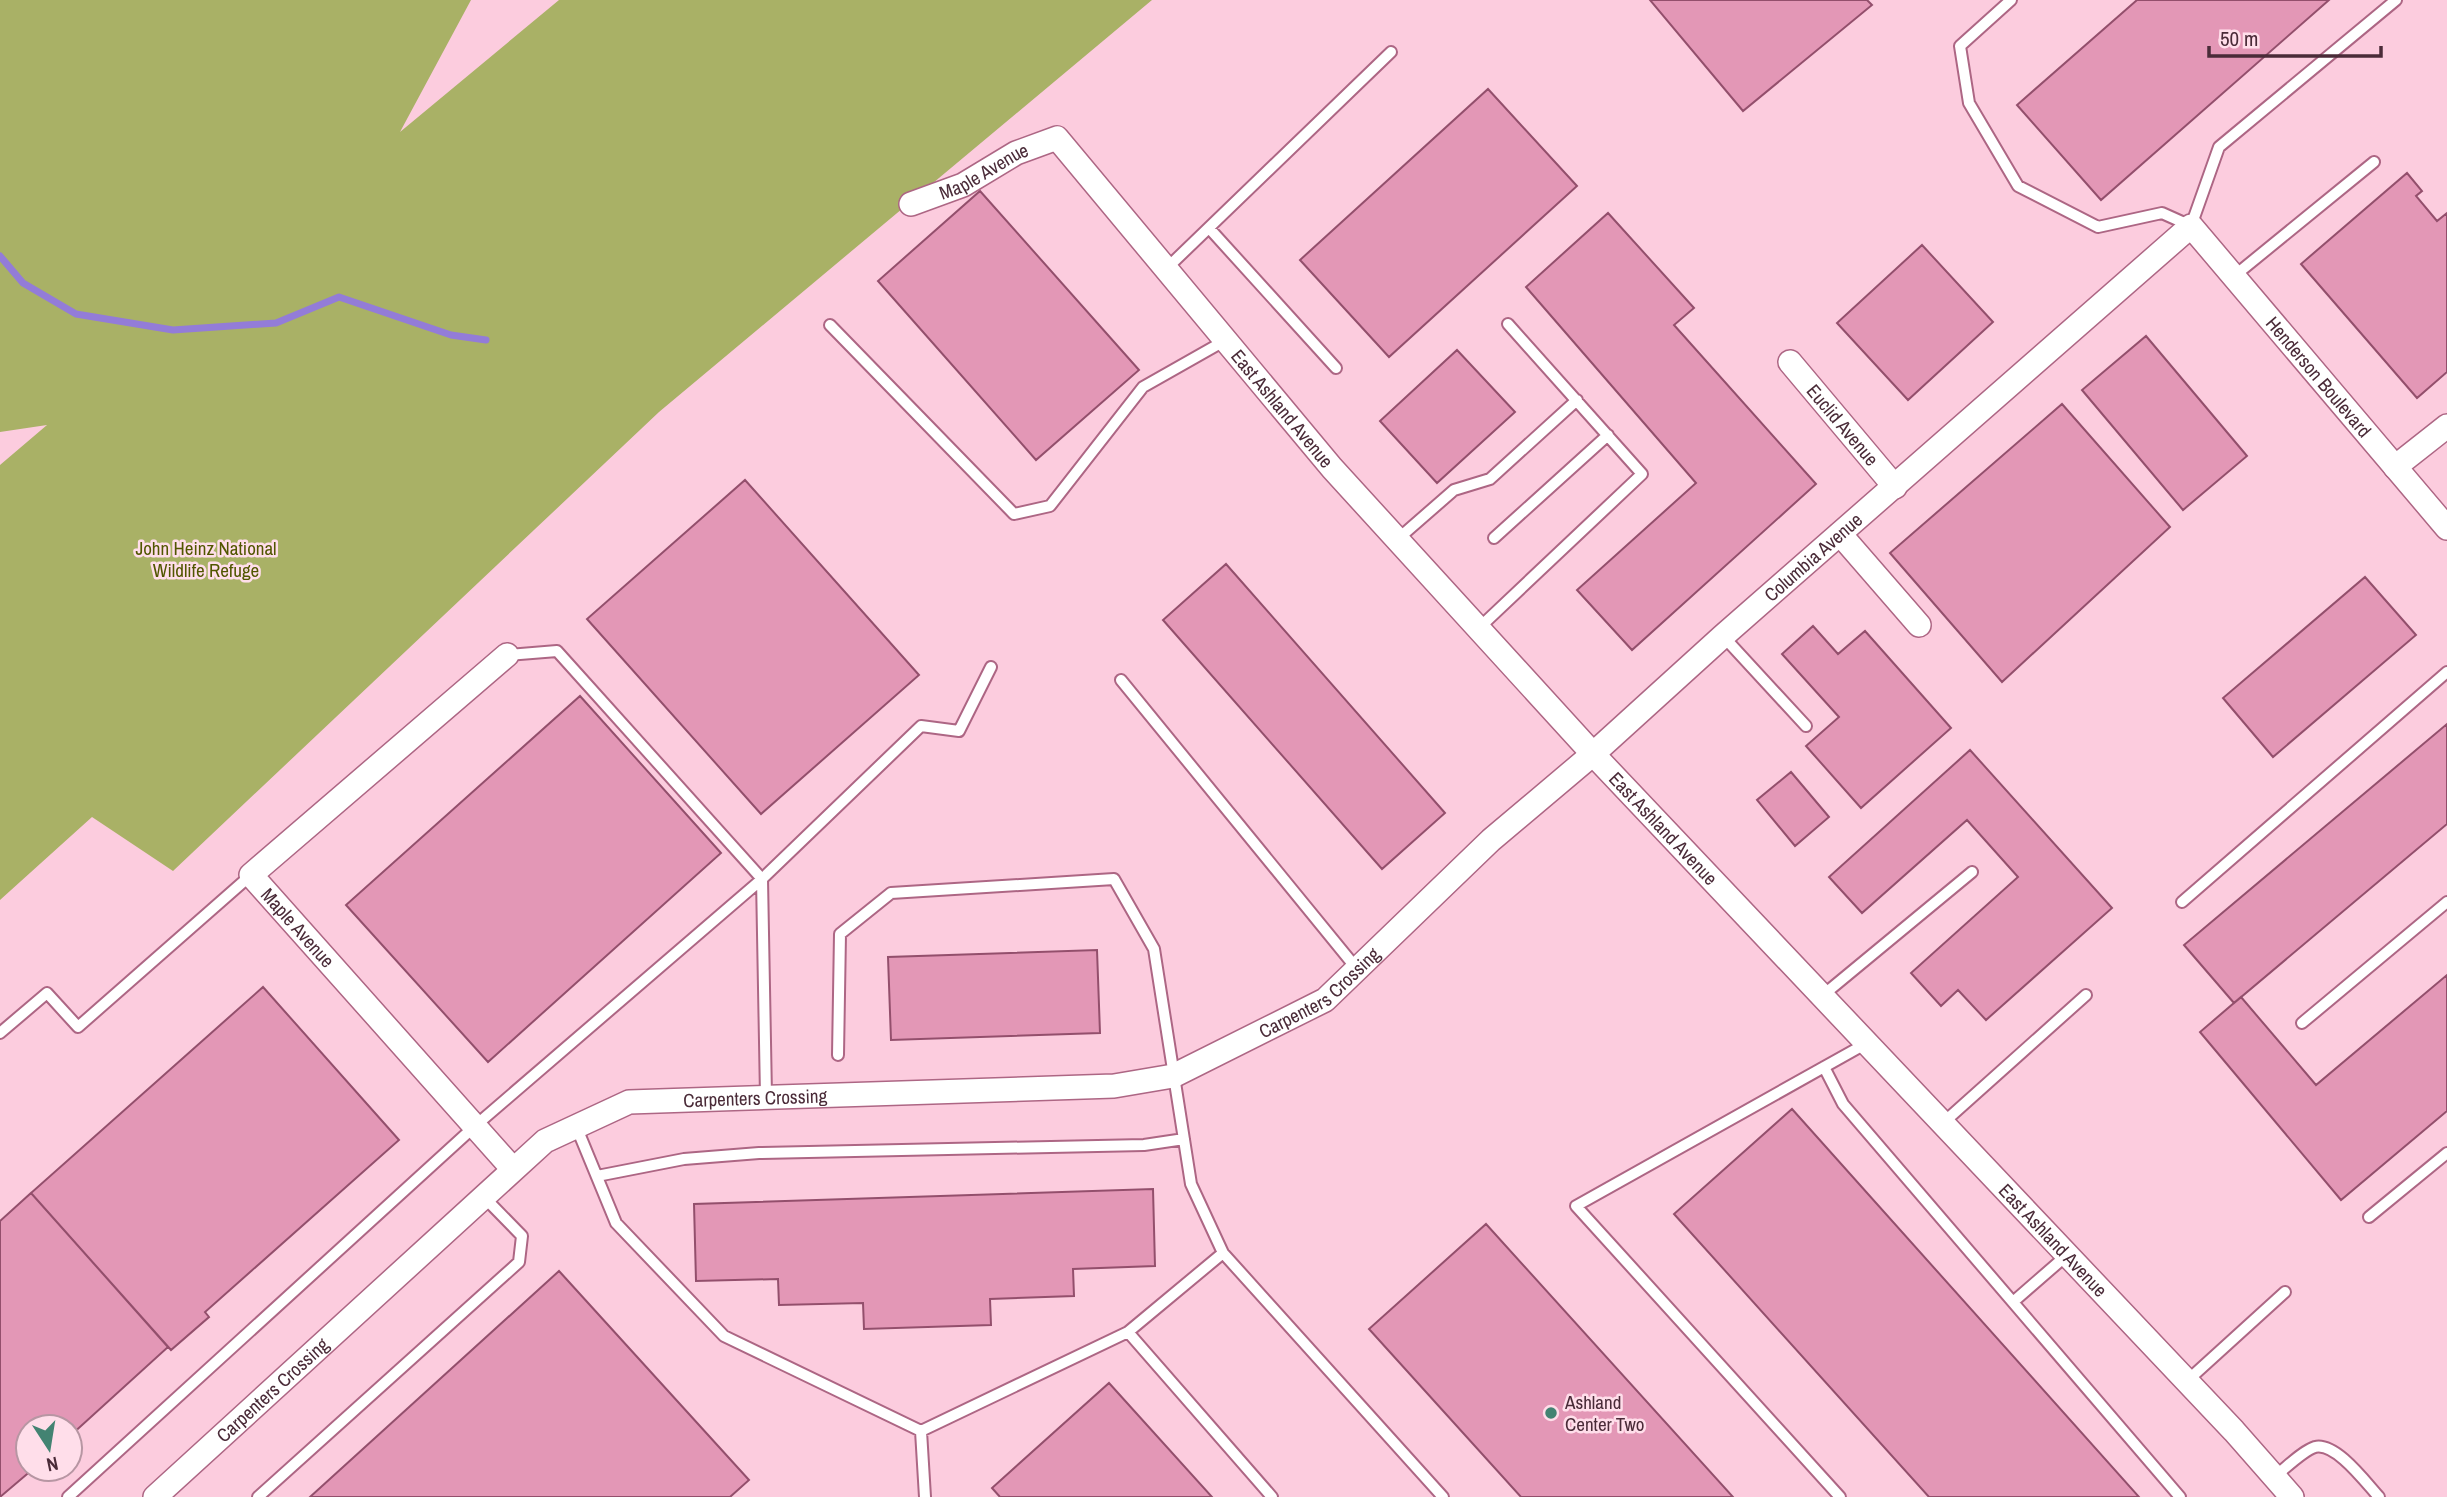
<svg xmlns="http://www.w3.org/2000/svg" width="2447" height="1497" font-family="'Archivo Narrow',sans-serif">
	<rect width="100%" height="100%" fill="#fcccde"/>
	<!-- green -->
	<path fill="#a9b166" d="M 0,0 L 471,0 L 400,132 L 559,0 L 1152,0 L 659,412 L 173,871 L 92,817 L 0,900 L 0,465 L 47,425 L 0,432 Z"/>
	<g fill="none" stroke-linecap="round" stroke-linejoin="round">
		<!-- stream -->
		<path stroke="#937cd8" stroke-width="7" d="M 0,256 L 23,283 L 76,314 L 173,330 L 276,323 L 339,297 L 451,335 L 486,340"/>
	</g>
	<!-- building -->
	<path fill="#e397b6" stroke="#934f6c" stroke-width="2" d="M 1650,0 L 1867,0 L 1872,5 L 1743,111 Z
		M 2137,0 L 2329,0 L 2101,200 L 2017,105 Z
		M 1488,89 L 1577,186 L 1389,357 L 1300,260 Z
		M 2407,173 L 2422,191 L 2416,196 L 2437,221 L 2447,213 L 2447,372 L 2417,398 L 2301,264 Z
		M 980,191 L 1139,370 L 1036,460 L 878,281 Z
		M 1608,213 L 1694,308 L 1674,325 L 1816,484 L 1632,650 L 1577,590 L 1696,483 L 1526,287 Z
		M 1922,245 L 1993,322 L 1908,400 L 1837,323 Z
		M 2146,336 L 2247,456 L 2183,510 L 2082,390 Z
		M 1457,350 L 1515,412 L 1437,483 L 1380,421 Z
		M 2062,404 L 2170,527 L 2002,682 L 1890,553 Z
		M 745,480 L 919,675 L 761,814 L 587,619 Z
		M 1226,564 L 1445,813 L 1382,869 L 1163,620 Z
		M 2365,577 L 2416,635 L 2273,757 L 2223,698 Z
		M 1813,626 L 1838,654 L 1865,631 L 1951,728 L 1861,808 L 1806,746 L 1839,717 L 1782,654 Z
		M 580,696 L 721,853 L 488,1062 L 346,905 Z
		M 2447,724 L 2447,824 L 2234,1003 L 2184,945 Z
		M 1970,750 L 2112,908 L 1986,1020 L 1958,990 L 1941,1006 L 1911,973 L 2018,877 L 1967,820 L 1862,913 L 1829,877 Z
		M 1791,772 L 1829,817 L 1795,846 L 1757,800 Z
		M 1097,950 L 1100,1033 L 891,1040 L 888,957 Z
		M 2447,975 L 2447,1111 L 2341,1200 L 2200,1032 L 2241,997 L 2316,1085 Z
		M 263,987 L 399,1140 L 205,1312 L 209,1317 L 171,1350 L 31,1193 Z
		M 1792,1109 L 2139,1497 L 1929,1497 L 1674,1214 Z
		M 1153,1189 L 1155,1266 L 1073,1269 L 1074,1296 L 990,1299 L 991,1325 L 864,1329 L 863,1303 L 779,1305 L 778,1279 L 696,1281 L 694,1204 Z
		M 31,1193 L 168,1347 L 70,1436 L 70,1427 L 28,1427 L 28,1469 L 33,1469 L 0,1497 L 0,1221 Z
		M 1486,1224 L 1733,1497 L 1521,1497 L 1369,1329 Z
		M 559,1271 L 749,1480 L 730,1497 L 310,1497 Z
		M 1109,1383 L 1212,1497 L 1000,1497 L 992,1488 Z"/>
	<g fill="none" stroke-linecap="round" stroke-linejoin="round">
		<!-- service casing -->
		<g stroke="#ad6684" stroke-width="14">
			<path id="service" d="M 2011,0 L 1960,46 L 1969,103 L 2018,186 L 2098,227 L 2162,213 L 2191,226 L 2219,147 L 2396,0
				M 1209,228 L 1336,368
				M 1165,270 L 1391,52
				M 2233,277 L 2374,162
				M 830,325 L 1014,514 L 1050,506 L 1143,387 L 1226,340
				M 1399,538 L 1454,490 L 1490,479 L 1577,400
				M 1494,538 L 1608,435
				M 1479,628 L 1642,474 L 1508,324
				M 1723,636 L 1806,726
				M 1121,680 L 1357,969
				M 2182,902 L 2447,672
				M 1822,996 L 1972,872
				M 2302,1023 L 2447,902
				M 0,1033 L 47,993 L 78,1027 L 251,875
				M 838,1055 L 840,934 L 891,893 L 1114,879 L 1154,949 L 1191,1184 L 1223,1253 L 1128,1332 L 921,1431
				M 1824,1067 L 1843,1104 L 2180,1497
				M 766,1096 L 762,879 L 921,726 L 959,731 L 991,667
				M 1943,1123 L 2086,995
				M 576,1126 L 616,1223 L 724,1336 L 921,1431 L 925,1497
				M 597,1176 L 684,1159 L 759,1153 L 1144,1145 L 1184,1139
				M 2369,1217 L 2447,1153
				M 1223,1253 L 1443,1497
				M 2013,1302 L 2067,1255
				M 1128,1332 L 1272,1497
				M 2187,1381 L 2285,1292
				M 2274,1477 C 2285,1469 2302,1451 2315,1447 C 2336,1442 2366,1483 2379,1497
				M 68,1497 L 475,1126 L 762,879 L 557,651 L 507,655
				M 258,1497 L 519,1262 L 522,1236 L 483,1196
				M 1840,1497 L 1576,1206 L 1867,1043"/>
		</g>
		<!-- minor casing -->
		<g stroke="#ad6684" stroke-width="26">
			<g id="minor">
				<path id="s1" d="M 911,204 L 963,185 L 1016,153 L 1057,138 L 1332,468 L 1593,754 L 2234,1431 L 2292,1497"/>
				<path id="s2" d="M 1790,362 L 1895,487"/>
				<path d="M 2395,467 L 2447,426"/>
				<path d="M 1840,534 L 1919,625"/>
				<path id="s3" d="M 507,655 L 251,875 L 512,1168"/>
				<path id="s4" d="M 155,1497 L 545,1141 L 629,1102 L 1114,1086 L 1173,1076 L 1325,1000 L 1491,840 L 1593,754 L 1723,636 L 2191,226 L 2447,528"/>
			</g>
		</g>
		<!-- service -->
		<use href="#service" stroke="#fff" stroke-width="10"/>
		<!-- minor -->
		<use href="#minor" stroke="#fff" stroke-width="23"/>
	</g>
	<!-- markers -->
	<circle fill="#438372" stroke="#ffdeea" stroke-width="2.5" cx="1551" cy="1413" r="7"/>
	<g text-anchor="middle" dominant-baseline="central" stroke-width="5" stroke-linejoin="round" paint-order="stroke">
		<!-- street labels -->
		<g font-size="19" fill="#4a2b38" stroke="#ffdeea">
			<text stroke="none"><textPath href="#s1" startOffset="80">Maple Avenue</textPath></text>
			<text stroke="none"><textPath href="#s4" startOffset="2695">Henderson Boulevard</textPath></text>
			<text stroke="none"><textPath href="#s1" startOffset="513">East Ashland Avenue</textPath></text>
			<text stroke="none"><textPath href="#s2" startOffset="82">Euclid Avenue</textPath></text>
			<text stroke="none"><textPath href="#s4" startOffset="1995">Columbia Avenue</textPath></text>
			<text stroke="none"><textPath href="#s1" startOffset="1080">East Ashland Avenue</textPath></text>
			<text stroke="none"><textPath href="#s3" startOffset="408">Maple Avenue</textPath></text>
			<text stroke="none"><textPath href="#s4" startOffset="1335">Carpenters Crossing</textPath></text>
			<text stroke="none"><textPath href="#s4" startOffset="747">Carpenters Crossing</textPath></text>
			<text stroke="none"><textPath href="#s1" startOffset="1647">East Ashland Avenue</textPath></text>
			<text stroke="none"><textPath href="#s4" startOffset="159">Carpenters Crossing</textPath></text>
		</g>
		<!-- park labels -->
		<g font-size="19" fill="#515600" stroke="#ffdeea">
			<text x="206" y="548">John Heinz National<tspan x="206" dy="22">Wildlife Refuge</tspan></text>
		</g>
		<!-- poi labels -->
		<g font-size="19" fill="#4a2b38" stroke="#ffdeea" text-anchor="start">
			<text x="1565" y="1402">Ashland<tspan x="1565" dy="22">Center Two</tspan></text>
		</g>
	</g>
	<!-- north arrow -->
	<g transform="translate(49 1448) rotate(168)"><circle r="33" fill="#ffdeea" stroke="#b796a3" stroke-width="2"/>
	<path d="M0-5L12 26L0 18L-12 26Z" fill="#438372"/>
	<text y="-10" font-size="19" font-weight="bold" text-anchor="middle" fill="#4a2b38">N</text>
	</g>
	<!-- scale -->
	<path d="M2209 46v10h172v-10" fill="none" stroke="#4a2b38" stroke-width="3.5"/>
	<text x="2220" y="46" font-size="21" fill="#4a2b38" stroke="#ffdeea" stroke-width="5" paint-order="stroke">50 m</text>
</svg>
